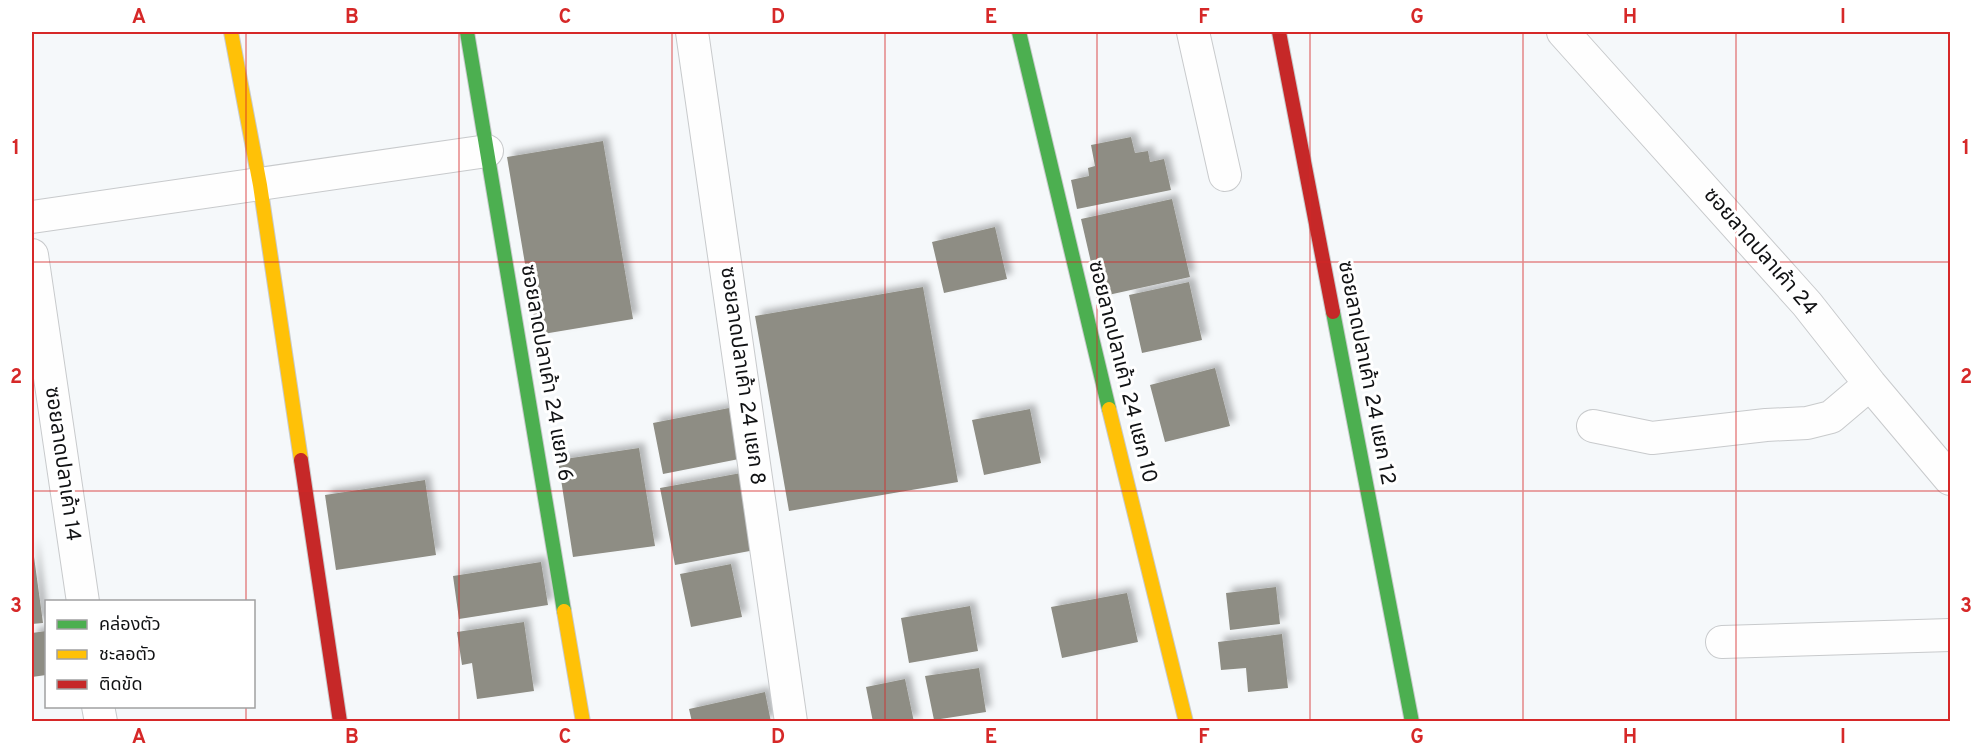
<svg xmlns="http://www.w3.org/2000/svg" width="1982" height="753" font-family="Overpass,'Noto Sans Thai',sans-serif">
	<defs>
		<filter id="shadow"><feDropShadow dx="5.5" dy="-5.5" stdDeviation="3" flood-color="#0004"/></filter>
	</defs>
	<rect width="100%" height="100%" fill="#f5f8fa"/>
	<!-- building -->
	<path fill="#8e8d84" filter="url(#shadow)" d="M 1131,137 L 1135,153 L 1148,151 L 1150,162 L 1164,159 L 1171,190 L 1077,209 L 1071,180 L 1089,176 L 1088,168 L 1095,166 L 1091,145 Z
		M 603,141 L 633,319 L 537,335 L 507,157 Z
		M 1172,199 L 1190,277 L 1099,297 L 1081,219 Z
		M 995,227 L 1007,279 L 944,293 L 932,242 Z
		M 1189,282 L 1202,340 L 1142,353 L 1129,295 Z
		M 923,287 L 958,482 L 789,511 L 755,316 Z
		M 1215,368 L 1230,426 L 1165,442 L 1150,385 Z
		M 729,408 L 739,459 L 663,474 L 653,423 Z
		M 1030,409 L 1041,463 L 984,475 L 972,420 Z
		M 639,448 L 655,546 L 573,557 L 558,460 Z
		M 741,473 L 755,550 L 675,565 L 660,488 Z
		M 425,480 L 436,555 L 336,570 L 325,495 Z
		M 32,542 L 43,623 L 32,624 Z
		M 541,562 L 548,605 L 459,619 L 453,576 Z
		M 731,564 L 742,617 L 691,627 L 680,574 Z
		M 1276,587 L 1280,624 L 1230,630 L 1226,593 Z
		M 1127,593 L 1138,642 L 1062,658 L 1051,607 Z
		M 970,606 L 978,651 L 909,663 L 901,618 Z
		M 524,622 L 534,691 L 477,699 L 472,663 L 462,665 L 457,632 Z
		M 46,631 L 46,675 L 32,677 L 32,633 Z
		M 1282,634 L 1288,688 L 1248,692 L 1246,668 L 1221,670 L 1218,642 Z
		M 979,668 L 986,712 L 934,720 L 925,676 Z
		M 905,679 L 914,722 L 873,722 L 866,687 Z
		M 765,692 L 771,722 L 692,722 L 689,709 Z"/>
	<g fill="none" stroke-linecap="round" stroke-linejoin="round">
		<!-- street casing -->
		<g stroke="#c8cacc" stroke-width="34">
			<path id="street" d="M 692,32 L 791,722
				M 1193,32 L 1225,175
				M 1563,32 L 1807,304 L 1870,384 L 1950,479
				M 32,217 L 487,151
				M 32,255 L 83,602
				M 1593,426 L 1652,438 L 1766,425 L 1807,423 L 1831,417 L 1870,384
				M 1722,642 L 1950,635
				M 98,706 L 101,722"/>
		</g>
		<!-- fast casing -->
		<g stroke="#c8cacc" stroke-width="16">
			<path id="fast" d="M 467,32 L 564,611
				M 1019,32 L 1109,409
				M 1333,312 L 1412,722"/>
		</g>
		<!-- slow casing -->
		<g stroke="#c8cacc" stroke-width="16">
			<path id="slow" d="M 231,32 L 260,185 L 301,460
				M 1109,409 L 1186,722
				M 564,611 L 583,722"/>
		</g>
		<!-- jam casing -->
		<g stroke="#c8cacc" stroke-width="16">
			<path id="jam" d="M 1279,32 L 1333,312
				M 301,460 L 340,722"/>
		</g>
		<!-- street -->
		<use href="#street" stroke="#fefefe" stroke-width="32"/>
		<!-- fast -->
		<use href="#fast" stroke="#4caf50" stroke-width="14"/>
		<!-- slow -->
		<use href="#slow" stroke="#ffc107" stroke-width="14"/>
		<!-- jam -->
		<use href="#jam" stroke="#c62828" stroke-width="14"/>
	</g>
	<!-- grid -->
	<path fill="none" stroke="#d62828" stroke-width="1.5" stroke-opacity="0.55" d="M 246,32 L 246,602M 459,32 L 459,722M 672,32 L 672,722M 885,32 L 885,722M 1097,32 L 1097,722M 1310,32 L 1310,722M 1523,32 L 1523,722M 1736,32 L 1736,722M 32,262 L 1950,262M 32,491 L 1950,491M 246,706 L 246,722"/>
	<g text-anchor="middle" dominant-baseline="central" stroke-width="6" stroke-linejoin="round" paint-order="stroke">
		<!-- street labels -->
		<g font-size="21" fill="#111214" stroke="#fff">
			<text transform="translate(1760 252) rotate(49)">ซอยลาดปลาเค้า 24</text>
			<text transform="translate(1122 372) rotate(76)">ซอยลาดปลาเค้า 24 แยก 10</text>
			<text transform="translate(546 373) rotate(80)">ซอยลาดปลาเค้า 24 แยก 6</text>
			<text transform="translate(1366 373) rotate(79)">ซอยลาดปลาเค้า 24 แยก 12</text>
			<text transform="translate(742 376) rotate(82)">ซอยลาดปลาเค้า 24 แยก 8</text>
			<text transform="translate(62 464) rotate(82)">ซอยลาดปลาเค้า 14</text>
		</g>
	</g>
	<!-- border -->
	<rect width="1982" height="753" fill="none" stroke="#ffffff" stroke-width="66"/>
	<!-- legend -->
	<rect x="45" y="600" width="210" height="108" fill="#ffffff" stroke="#a0a0a1" stroke-width="1.5"/>
	<rect x="57" y="620" width="30" height="9" fill="#4caf50" stroke="#a0a0a1" stroke-width="1.5"/>
	<text x="99" y="630" font-size="18" fill="#111214">คล่องตัว</text>
	<rect x="57" y="650" width="30" height="9" fill="#ffc107" stroke="#a0a0a1" stroke-width="1.5"/>
	<text x="99" y="660" font-size="18" fill="#111214">ชะลอตัว</text>
	<rect x="57" y="680" width="30" height="9" fill="#c62828" stroke="#a0a0a1" stroke-width="1.5"/>
	<text x="99" y="690" font-size="18" fill="#111214">ติดขัด</text>
	<rect x="33" y="33" width="1916" height="687" fill="none" stroke="#d62828" stroke-width="2"/>
	<g font-size="20" text-anchor="middle" font-weight="bold" fill="#d62828">
		<text x="139" y="23">A</text>
		<text x="352" y="23">B</text>
		<text x="565" y="23">C</text>
		<text x="778" y="23">D</text>
		<text x="991" y="23">E</text>
		<text x="1204" y="23">F</text>
		<text x="1417" y="23">G</text>
		<text x="1630" y="23">H</text>
		<text x="1843" y="23">I</text>
		<text x="16" y="154">1</text>
		<text x="1966" y="154">1</text>
		<text x="16" y="383">2</text>
		<text x="1966" y="383">2</text>
		<text x="16" y="612">3</text>
		<text x="1966" y="612">3</text>
		<text x="139" y="743">A</text>
		<text x="352" y="743">B</text>
		<text x="565" y="743">C</text>
		<text x="778" y="743">D</text>
		<text x="991" y="743">E</text>
		<text x="1204" y="743">F</text>
		<text x="1417" y="743">G</text>
		<text x="1630" y="743">H</text>
		<text x="1843" y="743">I</text>
	</g>
</svg>
